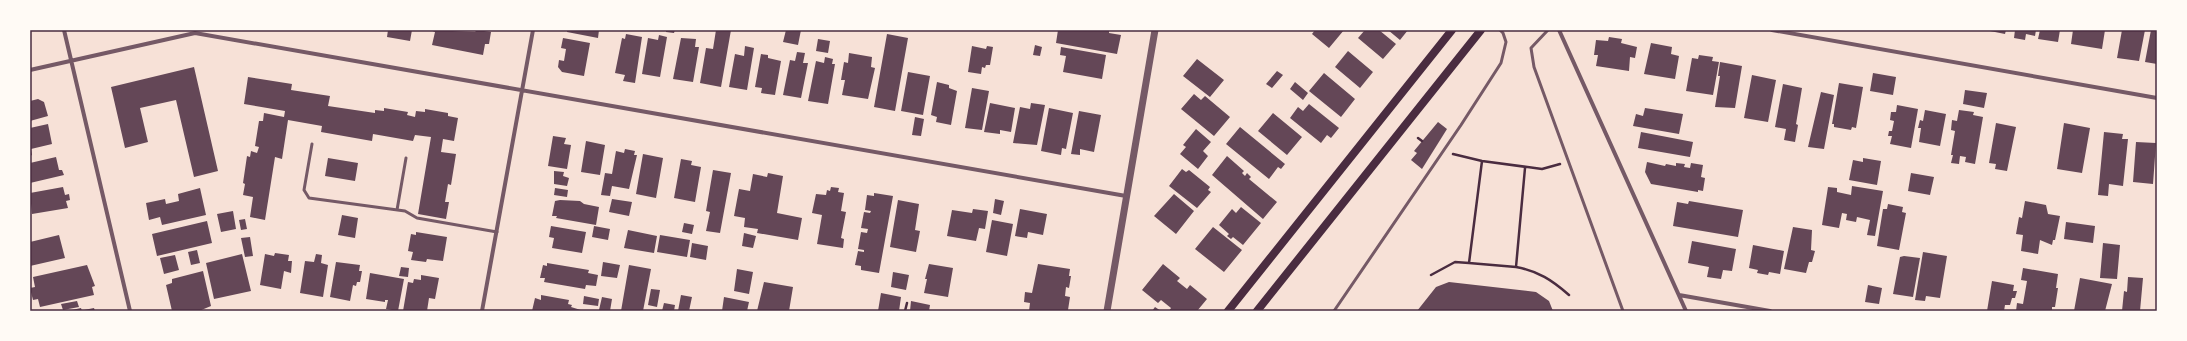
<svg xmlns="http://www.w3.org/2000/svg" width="2187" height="341" font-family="'Golos Text',sans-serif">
	<rect width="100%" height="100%" fill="#f7e1d7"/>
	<!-- building -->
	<path fill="#644757" d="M 388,30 L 412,30 L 410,41 L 387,37 Z
		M 430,30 L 475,32 L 477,30 L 491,32 L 489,44 L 485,44 L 483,55 L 432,45 L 435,32 Z
		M 567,30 L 599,30 L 598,38 L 567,32 Z
		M 666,30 L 675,30 L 674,33 L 666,32 Z
		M 716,30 L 731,30 L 721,87 L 700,83 L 706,48 L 713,49 Z
		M 786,30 L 801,30 L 798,45 L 783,42 Z
		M 1058,30 L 1109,30 L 1109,33 L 1121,35 L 1117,54 L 1056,43 Z
		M 1315,30 L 1344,30 L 1329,48 L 1312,34 Z
		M 1365,30 L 1379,30 L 1396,44 L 1383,59 L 1358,38 Z
		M 1388,30 L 1408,30 L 1400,40 Z
		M 1985,30 L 2006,30 L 2005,34 Z
		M 2015,30 L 2036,30 L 2035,36 L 2026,34 L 2025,40 L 2014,38 Z
		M 2040,30 L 2060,30 L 2058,42 L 2038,39 Z
		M 2073,30 L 2105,30 L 2102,49 L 2071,44 Z
		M 2122,30 L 2145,30 L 2139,61 L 2117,58 Z
		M 2151,30 L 2157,30 L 2157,64 L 2145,62 Z
		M 626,34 L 642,37 L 635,83 L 623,81 L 625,75 L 615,73 L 622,38 L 625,39 Z
		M 887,34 L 908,38 L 895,111 L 874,107 Z
		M 659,35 L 667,37 L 660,77 L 642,74 L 648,38 L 658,40 Z
		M 1609,37 L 1622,39 L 1621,43 L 1637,47 L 1635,58 L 1630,57 L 1629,71 L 1596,66 L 1598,55 L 1594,55 L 1596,40 L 1608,41 Z
		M 563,38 L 590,43 L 584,76 L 562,72 L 558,67 L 559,60 L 564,61 L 566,49 L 561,48 Z
		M 681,38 L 696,39 L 695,47 L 699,47 L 693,82 L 673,79 Z
		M 818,39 L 830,41 L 828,53 L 816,51 Z
		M 1651,43 L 1672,47 L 1671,54 L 1679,56 L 1675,79 L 1644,74 Z
		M 1035,45 L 1042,47 L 1040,56 L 1033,55 Z
		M 745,46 L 754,48 L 747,90 L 729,87 L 735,54 L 744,56 Z
		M 972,46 L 986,49 L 987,46 L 993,47 L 990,65 L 986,65 L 985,68 L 982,67 L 981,74 L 968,72 Z
		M 1061,47 L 1106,55 L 1102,79 L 1063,72 L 1066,56 L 1060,55 Z
		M 1348,51 L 1373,72 L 1360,88 L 1335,67 Z
		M 797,52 L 805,53 L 803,63 L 808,63 L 801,98 L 783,95 L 790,60 L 795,61 Z
		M 849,53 L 872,57 L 871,67 L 875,68 L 868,99 L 842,95 L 845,80 L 841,80 L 844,62 L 848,63 Z
		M 761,54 L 768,55 L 768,58 L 781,61 L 775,95 L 761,93 L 762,88 L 755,87 Z
		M 1699,55 L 1713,57 L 1712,61 L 1719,62 L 1713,95 L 1686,91 L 1692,58 L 1698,59 Z
		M 825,57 L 833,59 L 832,64 L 835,64 L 828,104 L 808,101 L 816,61 L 824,63 Z
		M 1197,59 L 1224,80 L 1210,97 L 1183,76 Z
		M 1720,62 L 1742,66 L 1735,108 L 1715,107 L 1720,76 L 1718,76 Z
		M 194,67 L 218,171 L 194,177 L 176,100 L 140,108 L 148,142 L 125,148 L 111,87 Z
		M 1277,71 L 1283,75 L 1272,88 L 1266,84 Z
		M 908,72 L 930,76 L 923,115 L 901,111 Z
		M 1324,73 L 1355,99 L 1341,117 L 1309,91 Z
		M 1873,73 L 1896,77 L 1893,95 L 1870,91 Z
		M 1752,75 L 1776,80 L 1768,122 L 1744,118 Z
		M 248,77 L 292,84 L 291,90 L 330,96 L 328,106 L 375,113 L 375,110 L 384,111 L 384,108 L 408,112 L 407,115 L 415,117 L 416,111 L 425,112 L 425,109 L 448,113 L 448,116 L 458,118 L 454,141 L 443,139 L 441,152 L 456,154 L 451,185 L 448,184 L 445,202 L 449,202 L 446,219 L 418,214 L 431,137 L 415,135 L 413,141 L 373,134 L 372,141 L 321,132 L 322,126 L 288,120 L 282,159 L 275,157 L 265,220 L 250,217 L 253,197 L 243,195 L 245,184 L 243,183 L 247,156 L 250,157 L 251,151 L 257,153 L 259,147 L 255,146 L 259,121 L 263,121 L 264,113 L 284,117 L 285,111 L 244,104 Z
		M 937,82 L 949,85 L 949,88 L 957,91 L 951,125 L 936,122 L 937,117 L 931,115 Z
		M 1295,82 L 1308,93 L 1303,100 L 1290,89 Z
		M 1839,83 L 1863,87 L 1856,128 L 1852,127 L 1851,130 L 1834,127 L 1834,124 L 1832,124 Z
		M 1783,84 L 1802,88 L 1796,124 L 1798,125 L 1795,142 L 1784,140 L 1786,129 L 1775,127 Z
		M 972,88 L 989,91 L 982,130 L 965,128 Z
		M 1965,90 L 1987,93 L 1984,108 L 1963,104 Z
		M 1821,92 L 1834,95 L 1824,149 L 1808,147 Z
		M 1194,94 L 1201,100 L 1205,96 L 1230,117 L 1214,136 L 1181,109 Z
		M 38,99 L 44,102 L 48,116 L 30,121 L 30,101 Z
		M 990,103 L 1015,108 L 1011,132 L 1000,130 L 1000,134 L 984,132 Z
		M 1031,103 L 1045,105 L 1037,145 L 1013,143 L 1020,107 L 1030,109 Z
		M 1309,104 L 1339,128 L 1331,138 L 1327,135 L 1321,143 L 1290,118 L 1298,107 L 1303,111 Z
		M 1897,105 L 1918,109 L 1911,148 L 1890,144 L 1892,136 L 1888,136 L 1889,131 L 1892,131 L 1894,121 L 1890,120 L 1891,112 L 1896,112 Z
		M 1049,108 L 1073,113 L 1066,149 L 1062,148 L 1061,155 L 1041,151 Z
		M 1645,108 L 1683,114 L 1679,134 L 1633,126 L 1636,114 L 1643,116 Z
		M 1925,110 L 1946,114 L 1940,146 L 1919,142 L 1921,128 L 1918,128 L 1920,120 L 1923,121 Z
		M 1959,110 L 1974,112 L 1973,115 L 1983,117 L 1975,164 L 1965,162 L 1966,157 L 1960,156 L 1959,164 L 1951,163 L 1953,155 L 1951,155 L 1955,131 L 1951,130 L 1952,120 L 1957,121 Z
		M 1079,111 L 1101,115 L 1094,152 L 1080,149 L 1080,155 L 1071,154 Z
		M 1273,113 L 1302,137 L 1287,155 L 1258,131 Z
		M 915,117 L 924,119 L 921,136 L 912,135 Z
		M 1438,122 L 1447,129 L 1422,169 L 1411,160 L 1417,153 L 1414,151 Z
		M 1996,123 L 2016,127 L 2007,171 L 1995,169 L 1996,164 L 1989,163 Z
		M 2064,123 L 2090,128 L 2082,173 L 2057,169 Z
		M 48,124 L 52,144 L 31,149 L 32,155 L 30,156 L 30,128 Z
		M 1240,127 L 1285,164 L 1281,169 L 1278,167 L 1269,179 L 1226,144 Z
		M 1196,129 L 1211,142 L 1203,151 L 1208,156 L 1198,169 L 1180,154 L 1186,147 L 1183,145 Z
		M 1641,132 L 1693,142 L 1690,157 L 1638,148 Z
		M 2104,132 L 2123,134 L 2122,139 L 2128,139 L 2123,186 L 2109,184 L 2108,196 L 2098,195 Z
		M 553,136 L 566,138 L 564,144 L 571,145 L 567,169 L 548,166 Z
		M 586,141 L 605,145 L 600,175 L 581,172 Z
		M 2136,142 L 2156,143 L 2153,184 L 2133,182 Z
		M 625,149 L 635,151 L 634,155 L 637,155 L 629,189 L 612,186 L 610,196 L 601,195 L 605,173 L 612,174 L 616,151 L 624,153 Z
		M 643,154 L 663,158 L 656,198 L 636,194 Z
		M 1227,156 L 1244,171 L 1242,173 L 1245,176 L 1247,173 L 1251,177 L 1249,179 L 1277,202 L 1263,219 L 1212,175 Z
		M 56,157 L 59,170 L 62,170 L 64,175 L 30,183 L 30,163 Z
		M 328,158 L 358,163 L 355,181 L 325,176 Z
		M 1863,158 L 1881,161 L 1877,185 L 1849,180 L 1853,160 L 1863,162 Z
		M 681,159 L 692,161 L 691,165 L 701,167 L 695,202 L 674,198 Z
		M 1647,162 L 1665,166 L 1666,164 L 1676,166 L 1676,163 L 1685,164 L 1684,167 L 1690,168 L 1691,163 L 1703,165 L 1701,177 L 1705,178 L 1703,191 L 1698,190 L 1698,192 L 1651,184 L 1645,172 Z
		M 1182,169 L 1186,172 L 1189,170 L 1210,187 L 1208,190 L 1211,192 L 1197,208 L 1169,186 Z
		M 713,170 L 731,173 L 720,233 L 706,231 L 710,212 L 706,211 Z
		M 554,171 L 564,172 L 563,176 L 569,178 L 567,186 L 554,184 Z
		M 768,173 L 783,176 L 777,213 L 802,218 L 798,240 L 757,233 L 758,229 L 744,227 L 745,218 L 734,216 L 739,189 L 750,191 L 753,174 L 767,177 Z
		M 1911,173 L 1934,177 L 1930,195 L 1908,191 Z
		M 1852,186 L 1883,191 L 1875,236 L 1867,235 L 1870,220 L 1857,217 L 1856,222 L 1846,220 L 1847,214 L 1842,213 L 1839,228 L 1822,225 L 1828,187 L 1837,188 L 1837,192 L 1851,195 Z
		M 63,187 L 65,195 L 69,194 L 70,200 L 66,201 L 68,208 L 32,214 L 30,193 Z
		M 831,187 L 839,188 L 838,192 L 844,193 L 841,211 L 846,212 L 841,238 L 844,239 L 843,248 L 817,244 L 822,215 L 812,213 L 816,194 L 826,195 L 827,190 L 830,191 Z
		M 200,188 L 206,215 L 162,225 L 160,217 L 149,220 L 146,203 L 165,199 L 166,204 L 179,201 L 178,194 Z
		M 555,188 L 568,190 L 567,197 L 554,195 Z
		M 874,193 L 893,196 L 879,273 L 861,270 L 861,266 L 855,265 L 858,251 L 864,252 L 864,250 L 858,249 L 861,232 L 867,233 L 868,229 L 861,228 L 864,212 L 870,213 L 871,211 L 865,210 L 867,195 L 874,196 Z
		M 1174,194 L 1194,211 L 1176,234 L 1154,216 Z
		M 612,199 L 632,202 L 629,216 L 609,212 Z
		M 995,199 L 1004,201 L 1001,215 L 993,213 Z
		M 560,200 L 580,201 L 584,204 L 599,207 L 596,225 L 556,218 L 557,216 L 552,216 L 555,201 Z
		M 898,200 L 919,204 L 915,230 L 920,231 L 916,252 L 890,247 Z
		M 1689,201 L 1743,210 L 1738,237 L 1673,226 L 1677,202 L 1688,204 Z
		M 2025,201 L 2046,205 L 2048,214 L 2060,216 L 2055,240 L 2053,240 L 2052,245 L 2040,240 L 2038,254 L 2021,251 L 2023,235 L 2016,234 L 2019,217 L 2022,218 Z
		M 1888,204 L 1903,207 L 1902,212 L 1906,213 L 1899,250 L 1877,246 L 1883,209 L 1887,209 Z
		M 1241,207 L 1261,223 L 1243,245 L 1233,237 L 1231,239 L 1227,236 L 1229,234 L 1219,225 L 1232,209 L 1236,213 Z
		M 973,209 L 988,211 L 985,229 L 979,228 L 976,241 L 947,236 L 952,210 L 972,213 Z
		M 1020,209 L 1047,214 L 1043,235 L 1028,232 L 1027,238 L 1015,236 Z
		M 233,211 L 236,229 L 221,232 L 217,214 Z
		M 342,215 L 358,218 L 355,238 L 338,235 Z
		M 245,219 L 247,229 L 241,230 L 239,220 Z
		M 992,220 L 1013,224 L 1007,256 L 986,252 Z
		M 207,221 L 212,243 L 157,256 L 152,234 Z
		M 2066,222 L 2095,226 L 2093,243 L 2064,239 Z
		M 684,223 L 694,225 L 692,234 L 682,232 Z
		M 551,226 L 586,232 L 582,253 L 552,248 L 554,238 L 549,237 Z
		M 594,226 L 610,229 L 608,240 L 592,237 Z
		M 1213,227 L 1242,250 L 1224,272 L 1195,249 Z
		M 1793,227 L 1812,230 L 1811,250 L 1815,251 L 1812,262 L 1809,262 L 1806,273 L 1784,269 Z
		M 628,230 L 657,236 L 654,253 L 624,248 Z
		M 416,232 L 447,237 L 443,261 L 427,259 L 426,262 L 411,260 L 413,252 L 408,251 L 411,234 L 416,235 Z
		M 744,233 L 756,236 L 753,248 L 742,246 Z
		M 59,235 L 65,258 L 30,266 L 30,242 Z
		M 660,235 L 690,240 L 687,257 L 657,252 Z
		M 250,237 L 253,256 L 245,257 L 241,238 Z
		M 1692,241 L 1736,249 L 1732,271 L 1723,270 L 1721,279 L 1707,277 L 1709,267 L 1688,263 Z
		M 692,243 L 708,246 L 706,260 L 690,257 Z
		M 2103,243 L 2120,245 L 2117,279 L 2100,278 Z
		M 1753,245 L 1784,251 L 1780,274 L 1769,272 L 1768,275 L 1757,273 L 1758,270 L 1749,268 Z
		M 197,250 L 200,263 L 191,265 L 188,252 Z
		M 1923,252 L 1947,256 L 1940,298 L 1926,296 L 1925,301 L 1915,300 Z
		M 275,253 L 289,255 L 288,261 L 292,261 L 291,273 L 284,271 L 281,289 L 260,285 L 265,254 L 274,256 Z
		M 242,254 L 251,291 L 214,299 L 206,263 Z
		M 316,254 L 322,255 L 321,263 L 328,265 L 323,297 L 300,293 L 305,261 L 314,262 Z
		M 175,255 L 179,270 L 164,274 L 160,258 Z
		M 1904,256 L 1920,258 L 1913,297 L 1893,294 L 1900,257 Z
		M 336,262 L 360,265 L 359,271 L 362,271 L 360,282 L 357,282 L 356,286 L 353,285 L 350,301 L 330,297 Z
		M 603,262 L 620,265 L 617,278 L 601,276 Z
		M 547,263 L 589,270 L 588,273 L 598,275 L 596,286 L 586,285 L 585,289 L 544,282 L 545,278 L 540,278 L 543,265 L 547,266 Z
		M 929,264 L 953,268 L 948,297 L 924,293 L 927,279 L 925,279 Z
		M 1038,264 L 1070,269 L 1069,276 L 1071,276 L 1069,288 L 1066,287 L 1065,296 L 1070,297 L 1068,310 L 1029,311 L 1030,303 L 1024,302 L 1025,292 L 1032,293 Z
		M 1163,264 L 1180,278 L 1177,281 L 1187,289 L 1190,285 L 1207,299 L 1197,311 L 1169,311 L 1171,308 L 1161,300 L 1158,303 L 1142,290 Z
		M 87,265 L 95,286 L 92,287 L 94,295 L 40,307 L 38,299 L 33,300 L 30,288 L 35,287 L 33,277 Z
		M 629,265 L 651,269 L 643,311 L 621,311 Z
		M 401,267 L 409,268 L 408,277 L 399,276 Z
		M 2023,268 L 2058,274 L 2056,288 L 2058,288 L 2055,307 L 2052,307 L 2052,311 L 2016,311 L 2017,303 L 2023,304 L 2027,281 L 2021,280 Z
		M 737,269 L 753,272 L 749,294 L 734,291 Z
		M 203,271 L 211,306 L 199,311 L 172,311 L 166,285 L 172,283 L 172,279 Z
		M 893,272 L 909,275 L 906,290 L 891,287 Z
		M 370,273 L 404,279 L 398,311 L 386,309 L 388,300 L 385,300 L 385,302 L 366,299 Z
		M 421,275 L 439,278 L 435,299 L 429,298 L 427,311 L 403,311 L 408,282 L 413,283 L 414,279 L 421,280 Z
		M 2128,277 L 2143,278 L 2140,311 L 2122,311 L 2124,291 L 2127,292 Z
		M 2080,278 L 2112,284 L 2105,311 L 2074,311 Z
		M 1992,281 L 2014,285 L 2013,291 L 2017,291 L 2015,298 L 2012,298 L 2010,305 L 2005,305 L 2004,311 L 1987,311 Z
		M 764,282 L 793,287 L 789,311 L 757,311 Z
		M 1449,282 L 1536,292 L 1549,301 L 1553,311 L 1417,311 L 1436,287 Z
		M 1868,285 L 1882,288 L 1879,304 L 1865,302 Z
		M 651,289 L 660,290 L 657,307 L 648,305 Z
		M 881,293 L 901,297 L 899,311 L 878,311 Z
		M 541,295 L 569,300 L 568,304 L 572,305 L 571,307 L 584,311 L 532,311 L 535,298 L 541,300 Z
		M 681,295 L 692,297 L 689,311 L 678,311 Z
		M 584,296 L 599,299 L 598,306 L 583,304 Z
		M 602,297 L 612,299 L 610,311 L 599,310 Z
		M 724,297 L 749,302 L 747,311 L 722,311 Z
		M 77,301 L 79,307 L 63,310 L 61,304 Z
		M 911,301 L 930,305 L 929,311 L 910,311 Z
		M 664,303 L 675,305 L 674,311 L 662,311 Z
		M 1155,307 L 1161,311 L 1152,311 Z
		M 81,308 L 82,311 L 72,311 L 72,310 Z
		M 94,308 L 95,311 L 84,311 L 84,310 Z"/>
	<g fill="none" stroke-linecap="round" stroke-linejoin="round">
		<!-- path -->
		<path stroke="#4a2c40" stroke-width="2.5" d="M 1418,138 L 1422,141
			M 1453,154 L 1482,161 L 1542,169 L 1560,164
			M 1482,161 L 1469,263 L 1516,267 L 1525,168
			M 1516,267 C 1538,271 1552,280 1569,295
			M 1431,275 L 1455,262 L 1469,263
			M 905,311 L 907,303"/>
		<!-- service -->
		<path stroke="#755966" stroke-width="3" d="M 1548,30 L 1531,48 L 1534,67 L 1623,311
			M 312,144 L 304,190 L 309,198 L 405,211 L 417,218 L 497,232
			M 397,210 L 406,158
			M 1334,311 L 1461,125 L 1501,63 L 1506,42 L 1503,33 L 1500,30"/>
		<!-- minor -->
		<path stroke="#755966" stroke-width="4" d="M 64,30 L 130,311
			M 1559,30 L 1686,311
			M 1772,30 L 2157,98
			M 30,70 L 195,33 L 1126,196
			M 1679,295 L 1770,311
			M 482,311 L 533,30"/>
		<!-- tertiary -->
		<path stroke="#755966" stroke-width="7" d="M 1107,311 L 1155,30"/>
		<!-- secondary -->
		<path stroke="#4a2c40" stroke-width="8" d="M 1228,311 L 1452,30
			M 1257,311 L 1481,30"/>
	</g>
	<!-- border -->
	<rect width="2187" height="341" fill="none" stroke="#fffaf5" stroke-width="62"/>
	<rect x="31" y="31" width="2125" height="279" fill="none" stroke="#4a2c40" stroke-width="1.5"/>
</svg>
